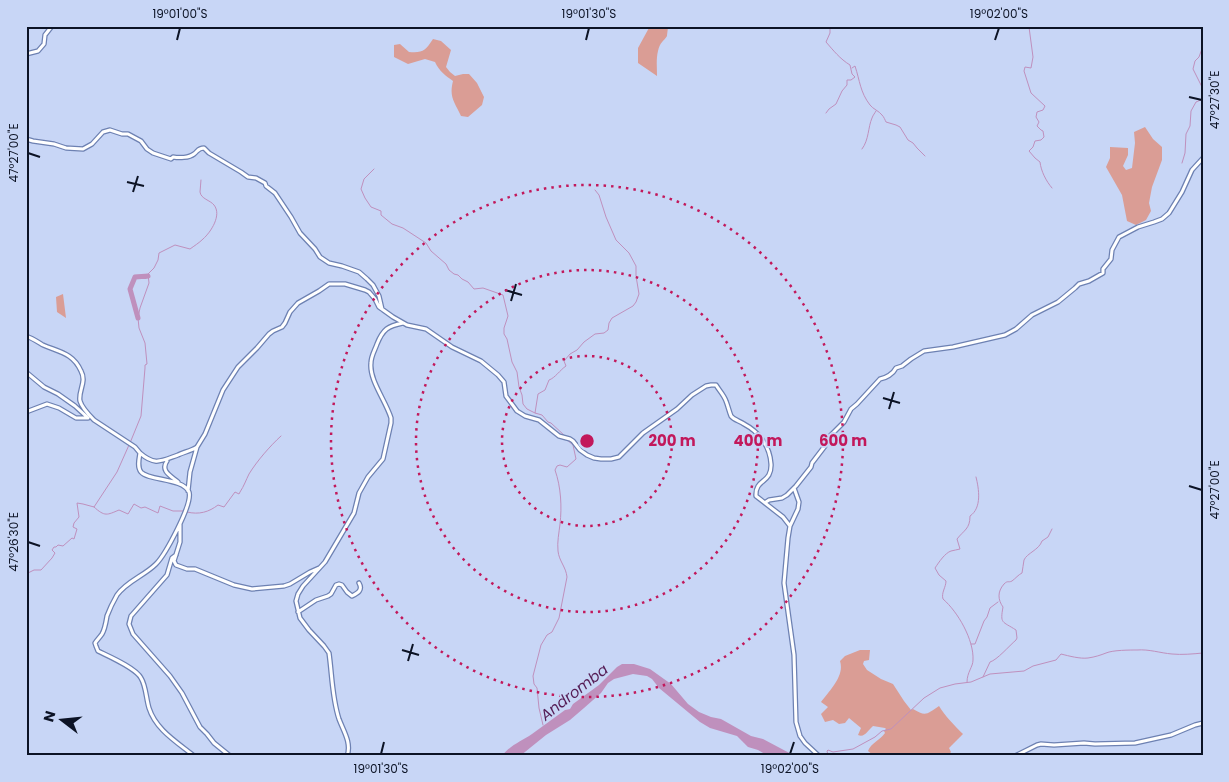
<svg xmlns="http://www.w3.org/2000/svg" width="1229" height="782" font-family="Poppins,sans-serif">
	<rect width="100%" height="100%" fill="#c8d6f6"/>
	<!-- green -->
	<path fill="#da9d95" d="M 650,26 L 668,27 C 668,28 667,35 667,36 C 664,41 660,42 658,51 C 656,59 657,68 657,76 L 638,63 L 638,48 Z
		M 433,39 L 441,41 L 451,50 L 446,67 L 450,72 L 455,76 L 463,74 L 469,74 L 477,83 L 484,97 L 482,105 L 468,117 L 461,116 C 454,101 449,97 453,81 C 446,76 439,71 435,62 L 425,59 L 408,64 L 394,57 L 394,45 L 400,44 L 409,52 C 423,53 425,51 433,39 Z
		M 1145,127 L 1153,139 L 1162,147 L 1162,160 L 1152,187 L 1149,203 L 1151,211 L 1146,220 L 1136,225 L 1127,221 L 1122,195 L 1106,167 L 1110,158 L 1110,147 L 1128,148 L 1128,155 L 1123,166 L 1126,170 L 1132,168 L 1135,143 L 1134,132 Z
		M 63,294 L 66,318 L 57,312 L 56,297 Z
		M 860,650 L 870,650 L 869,660 L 864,661 L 863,664 L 867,670 L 881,679 L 893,684 L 904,701 L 911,710 L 913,709 C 926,717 927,714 939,706 C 945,716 955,726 963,734 L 949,748 L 951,752 L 948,756 L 874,756 L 868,751 C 871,743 880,740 885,733 L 884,731 L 886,729 L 885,728 L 873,726 C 868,730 865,738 858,735 L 861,728 L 849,718 L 845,723 L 839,724 L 833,720 L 825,722 L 821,714 L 828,707 L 821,702 C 829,691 845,676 840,661 L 845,656 Z"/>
	<!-- water -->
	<path fill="#bf90bd" d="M 622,664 L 634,664 L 650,669 L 671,684 L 688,704 L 699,712 L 711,717 L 721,719 L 751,736 L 763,739 L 795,756 L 768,756 L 758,750 L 748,747 L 737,736 L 710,728 L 700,722 L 659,688 L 652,679 L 647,676 L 633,674 L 614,679 L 608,683 L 601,693 L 584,708 L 570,720 L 546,735 L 520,756 L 502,756 C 510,745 522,741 532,734 C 543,726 554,718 565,710 L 570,709 L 573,704 L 599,685 L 617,667 Z"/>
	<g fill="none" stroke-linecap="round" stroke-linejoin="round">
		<!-- stream -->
		<path stroke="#bf90bd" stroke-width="1" d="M 1031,26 L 1029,27 L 1033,57 L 1031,68 L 1025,67 L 1024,71 L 1031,93 L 1045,106 L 1043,110 L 1037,112 L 1036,117 L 1039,122 L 1037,126 L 1041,130 L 1043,131 L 1044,137 L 1041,140 L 1035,141 L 1033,147 L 1029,151 L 1035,158 L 1040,162 C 1041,171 1046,181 1052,188
			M 1203,46 L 1199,57 L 1195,61 L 1193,69 L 1203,89
			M 852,68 L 855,66 C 860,81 860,92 870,105 C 873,109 879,111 882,115 C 884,117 885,120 886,122 L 896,125 L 900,127 L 908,140 L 913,143 L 917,148 L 925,156
			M 826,113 L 829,109 L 836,104 L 842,91 L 847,85 L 847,80 L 851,80 L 855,77 L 852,74 L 850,65 C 840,59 833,50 826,42 L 830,33 L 830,26
			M 862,149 C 869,140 868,127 872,118 C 873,115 875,113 876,111
			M 1182,163 L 1185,153 L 1186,134 L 1190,126 L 1191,111 L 1196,102 L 1203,99
			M 374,169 L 364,179 L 361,189 L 365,198 L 371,207 L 381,211 L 381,215 L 392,224 L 403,228 L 426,243 L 431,251 L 446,264 L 449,270 L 454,274 L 458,275 L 462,279 L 468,282 L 474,289 L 483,288 L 503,295 L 508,316 L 504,328 L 504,334 L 507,339 L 512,362 L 517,372 L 519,387 L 522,395 L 523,404 L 527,409 L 535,413
			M 565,436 L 551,423 L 548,422 L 542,415 L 535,413 L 538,394 L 545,390 L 549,380 C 555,378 560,370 566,366 L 564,361 L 570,354 L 577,350 L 584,342 L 595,334 L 604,333 L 608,330 L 609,323 L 612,318 L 633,306 L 636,302 L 639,294 L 636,276 L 636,266 L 629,253 L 616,240 L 606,217 L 599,195 L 595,190
			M 130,443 L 141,416 L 145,368 L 145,365 L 147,364 L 145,343 L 139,328 L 138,318 L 140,308 L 149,283 L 148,274 L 154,268 L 158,260 L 159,253 L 175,245 L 190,249 C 194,246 199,243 203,239 C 211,232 222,215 214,205 C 210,200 201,199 200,192 C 200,188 201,184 201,180
			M 94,507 C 105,517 107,515 119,510 L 128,514 L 134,504 L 141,508 L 145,507 L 158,513 L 160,506 L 173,511 L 184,511
			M 187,512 C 199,515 209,512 218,505 L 224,507 L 235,492 L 239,494 L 240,492 C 244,486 246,480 249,474 C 257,461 270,446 281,436
			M 26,574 L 34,570 L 41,570 L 52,558 L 55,553 L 52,550 L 54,547 L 56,547 L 58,545 L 63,546 L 72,538 L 74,539 L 77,529 L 73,527 L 74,523 L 79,517 L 77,503 L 83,504 L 94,507 L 117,472 L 129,445
			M 971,644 L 975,644 L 984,621 L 987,617 L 990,608 L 998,602
			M 983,677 L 990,662 C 997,660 1009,646 1016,640 L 1017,638 L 1016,630 C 1002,621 1000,624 1003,607 C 998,600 997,592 1004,584 C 1008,580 1008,583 1012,581 C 1016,578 1018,575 1022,573 C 1023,569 1023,564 1024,560 C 1027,553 1039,550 1042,541 L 1048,537 L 1052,529
			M 967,682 C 967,672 973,667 973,660 C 974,640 958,612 943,599 C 941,593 946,587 946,581 L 939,575 L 935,568 C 939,562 945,553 951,551 C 954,550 957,550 960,549 L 957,539 C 964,530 970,529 970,516 C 982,508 979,489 976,477
			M 543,725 L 539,708 L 537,688 L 534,684 L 533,676 L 541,645 L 547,635 L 552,632 L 559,618 L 567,577 C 566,567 559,561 558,551 C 557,542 559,533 560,524 C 562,507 561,487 555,470 L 557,466 L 560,465 L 567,467 L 576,459 L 573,445 L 566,439
			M 826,756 L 828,755 L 827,751 L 828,750 L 833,752 L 853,749 L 875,737 L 882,731 L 891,729 L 924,698 L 940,688 L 955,684 L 971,682 L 990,674 L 1024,671 L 1033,666 L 1056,660 L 1061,654 C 1069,656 1080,659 1088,658 C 1095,657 1101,655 1106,653 C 1113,650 1130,650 1137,650 C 1149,649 1160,653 1172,654 C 1182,655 1192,654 1203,653"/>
		<!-- river -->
		<path stroke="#bf90bd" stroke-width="5" d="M 138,318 L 130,289 L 135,277 C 139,276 144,277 148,276"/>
		<!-- minor casing -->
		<g stroke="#6d81b2" stroke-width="5.5">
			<path id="minor" d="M 26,54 L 38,51 L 44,44 L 45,35 L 52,26
				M 26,139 L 33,141 L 54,144 L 66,148 L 83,149 L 92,144 L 103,132 L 110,130 L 122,134 L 128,134 L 141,141 L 147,149 L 153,153 L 171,159 L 173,157 C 179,158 189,158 194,154 C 198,151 198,148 204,148 L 209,153 L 241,172 L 248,177 L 256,178 L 265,183 L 266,186 L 275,193 L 291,217 L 300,233 L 315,249 L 320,257 L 329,263 L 342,266 L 359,272 L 367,279 L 373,285 L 379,296 L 382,309
				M 26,336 C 32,338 38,342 43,345 C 59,352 73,353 81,371 C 87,382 78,391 80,401 C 82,408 89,415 94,420 L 135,447 L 140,453 C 139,459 137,467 141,472 C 149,481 183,478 189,492 C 193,504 165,555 156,564 C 144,576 127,581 117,595 C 113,602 110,608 107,616 C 106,622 105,629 102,634 C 100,637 97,640 95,643 L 96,646 L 98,651 C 108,656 136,668 141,678 C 146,686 146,698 149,708 C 156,730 177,742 194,756
				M 26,372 L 44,387 L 58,394 L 75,406 L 87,417
				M 26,412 L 47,404 L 59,408 L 76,418 L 88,418
				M 140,453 C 155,466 161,461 178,455 C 184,452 191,451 197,447
				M 167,461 C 160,471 171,476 178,482
				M 188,491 L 190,472 L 197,447 L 205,434 L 223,390 L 238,367 L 257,348 L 269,334 L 273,331 L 282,327 L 285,323 L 290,312 L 298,303 L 319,291 L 329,284 L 345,284 L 365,290 L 369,292 L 375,299 L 379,307 L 393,317 L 407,325 L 426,329 L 452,347 L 481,361 L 498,375 L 504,382 L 506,396 L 517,411 L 525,416 L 539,420 L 559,436 L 570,439 L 573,441 L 580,450 L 587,455 L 594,458 L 601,459 L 611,459 L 619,457 L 643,433 L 677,409 L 692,395 L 706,386 L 711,385 L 716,385 C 719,390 724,395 726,401 C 728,406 729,411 731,416 C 734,420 740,421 744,424 C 759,432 770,446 771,464 C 772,484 755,478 756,496 L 783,517 L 790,526 L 788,538 L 784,583 L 794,655 L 796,722 L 800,736 L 805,743 L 819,756
				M 766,502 L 769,500 L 782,498 L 787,495 L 796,486 L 811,467 L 812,463 L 825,446 L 829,437 L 844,422 L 851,409 L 857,404 L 880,379 C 886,378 893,374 896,368 L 902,366 L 911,359 L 924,351 L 953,347 L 1005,335 L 1016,329 L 1032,315 L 1058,302 L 1075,288 L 1079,284 L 1089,281 L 1103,273 L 1103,269 L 1111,259 L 1112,250 L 1119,237 L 1138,227 L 1154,222 L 1162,219 L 1169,213 L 1182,192 L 1192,170 L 1203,158
				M 180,524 L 180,542 L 174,561 L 176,565 L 187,569 L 195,569 L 234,585 L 252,589 L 284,586 L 290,584 L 310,572 L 319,568
				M 790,526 L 798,509 L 799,502 L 794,488
				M 176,555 L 172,558 L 167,575 L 131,616 L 129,624 L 133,634 L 170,676 L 182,693 L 200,727 L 207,734 L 214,743 L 230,756
				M 298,612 L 316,600 L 328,596 L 331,594 L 336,585 L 339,584 L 342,585 L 347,592 L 352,596 C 358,593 363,590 359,583
				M 347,756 C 352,743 343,730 339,719 C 332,698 332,674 329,653 L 324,646 L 309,630 L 300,618 L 296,601 L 298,594 L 303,586 L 325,562 L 354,513 L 359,493 L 368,477 L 383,459 L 391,423 L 391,418 C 386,401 369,380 371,363 C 371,356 375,350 377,344 C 383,329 388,326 403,323
				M 1015,756 L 1037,745 L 1041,744 L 1054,745 L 1084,743 L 1095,744 L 1135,743 L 1171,735 L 1195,725 L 1203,723"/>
		</g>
		<!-- minor -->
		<use href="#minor" stroke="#fff" stroke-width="3"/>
	</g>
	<!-- ticks -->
	<path fill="none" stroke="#0c1325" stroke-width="2" d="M 177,40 L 180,28M 586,40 L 589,28M 995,40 L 999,28M 1189,97 L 1202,100M 28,153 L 40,157M 127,182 L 144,186M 133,192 L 138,176M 505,290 L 522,295M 511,301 L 516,284M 883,398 L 900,403M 889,409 L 894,392M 1189,486 L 1202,490M 28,542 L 40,546M 402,650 L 419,655M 408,661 L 413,644M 381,754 L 384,742M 790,754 L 794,742"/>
	<!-- distance rings -->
	<g fill="none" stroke="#c2185b" stroke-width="2.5" stroke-dasharray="2.5 5">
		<circle cx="587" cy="441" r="85"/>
		<circle cx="587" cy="441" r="171"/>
		<circle cx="587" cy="441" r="256"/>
	</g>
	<g text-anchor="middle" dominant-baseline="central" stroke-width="4" stroke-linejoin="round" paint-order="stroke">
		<!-- water labels -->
		<g font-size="15" font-style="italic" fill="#551c55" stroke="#c8d6f6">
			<text transform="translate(574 692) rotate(-38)">Andromba</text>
		</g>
	</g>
	<circle cx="587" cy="441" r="8" fill="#c2185b" stroke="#c8d6f6" stroke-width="2.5"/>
	<g font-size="15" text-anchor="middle" font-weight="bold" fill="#c2185b" stroke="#c8d6f6" stroke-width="4" stroke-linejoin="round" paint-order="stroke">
		<text x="672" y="446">200 m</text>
		<text x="758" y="446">400 m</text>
		<text x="843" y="446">600 m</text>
	</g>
	<!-- border -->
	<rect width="1229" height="782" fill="none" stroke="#c8d6f6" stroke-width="55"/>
	<!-- north arrow -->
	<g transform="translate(62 720) rotate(286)" stroke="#c8d6f6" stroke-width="4" paint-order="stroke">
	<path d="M0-4L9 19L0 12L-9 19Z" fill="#0c1325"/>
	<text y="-8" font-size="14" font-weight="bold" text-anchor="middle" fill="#0c1325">N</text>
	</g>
	<rect x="28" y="28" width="1174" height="726" fill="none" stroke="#0c1325" stroke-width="2"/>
	<g font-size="12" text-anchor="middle" fill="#0c1325">
		<text x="180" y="18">19°01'00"S</text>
		<text x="589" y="18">19°01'30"S</text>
		<text x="999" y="18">19°02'00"S</text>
		<text transform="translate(1215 100) rotate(-90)" y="4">47°27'30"E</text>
		<text transform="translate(14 153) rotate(-90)" y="4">47°27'00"E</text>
		<text transform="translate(1215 490) rotate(-90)" y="4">47°27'00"E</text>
		<text transform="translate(14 542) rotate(-90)" y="4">47°26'30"E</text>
		<text x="381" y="773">19°01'30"S</text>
		<text x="790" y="773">19°02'00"S</text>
	</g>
</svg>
